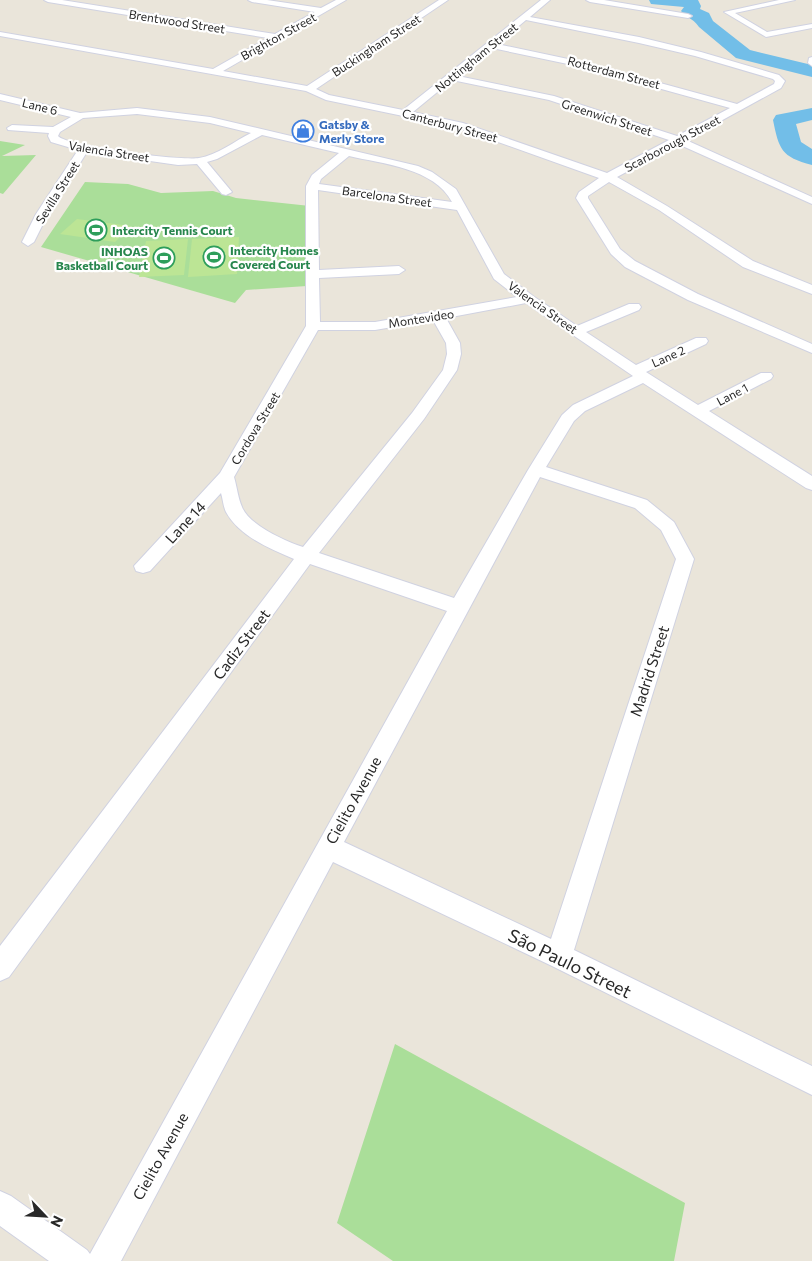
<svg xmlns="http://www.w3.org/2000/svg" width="812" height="1261" font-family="Commissioner,sans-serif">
	<rect width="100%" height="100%" fill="#eae5da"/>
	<!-- green -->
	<path fill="#aade99" d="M 0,141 L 25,145 L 2,156 L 36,155 L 3,194 L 0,193 Z
		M 85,182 L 128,184 L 161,193 L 213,191 L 236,198 L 310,206 L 307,286 L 246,290 L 235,303 L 41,247 Z
		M 395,1044 L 685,1203 L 674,1261 L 393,1261 L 337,1223 Z"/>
	<!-- pitch -->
	<path fill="#bce595" d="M 77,219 L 131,226 L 115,242 L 60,234 Z
		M 239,237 L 237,274 L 188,277 L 192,239 Z
		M 188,239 L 184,275 L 139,277 L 146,241 Z"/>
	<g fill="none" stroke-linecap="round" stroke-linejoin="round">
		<!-- river -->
		<path fill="#72bee8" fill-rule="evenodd" d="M 649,0 L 698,0 L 701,6 L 700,9 L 709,13 L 713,21 L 750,50 L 812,65 L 812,77 L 736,58 L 699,27 C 692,17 686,18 681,11 L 684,7 L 651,4 Z
			M 812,108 L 812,120 L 796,124 L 801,142 L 812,149 L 812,165 C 781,157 779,149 773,120 L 776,115 Z"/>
		<!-- street casing -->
		<g stroke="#d0d2e1" stroke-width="2">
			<path id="street" d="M 44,0 L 62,0 L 275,34 L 315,12 L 252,2 L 248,0 L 267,0 L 321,8 L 336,0 L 346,0 L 223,71 L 307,86 L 439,0 L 448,0 L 316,89 L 329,95 L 403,110 L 541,0 L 550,0 L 530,17 L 639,37 L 701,52 L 779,75 L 785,81 L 781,88 L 686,140 L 812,197 L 812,204 L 678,144 L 617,177 L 667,206 L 753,261 L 812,285 L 812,294 L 743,267 L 659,210 L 609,182 L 588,196 L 588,198 L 620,249 L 635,261 L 698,294 L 812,344 L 812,353 L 688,300 L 625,267 L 611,254 L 576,198 L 579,192 L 599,178 L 456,127 L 326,100 L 306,91 L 0,36 L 0,32 L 213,69 L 268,38 L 48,2 ZM 526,20 L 639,43 L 695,56 L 773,79 L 775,81 L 774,84 L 737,104 L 587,63 L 497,44 ZM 492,48 L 582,67 L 730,108 L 677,136 L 554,96 L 458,76 ZM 452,80 L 549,100 L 669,140 L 607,173 L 463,123 L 413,112 Z
				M 586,0 L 604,0 L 688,14 L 692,16 L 688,18 L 590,2 Z
				M 779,0 L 795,0 L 735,13 L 767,32 L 812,24 L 812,28 L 766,37 L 724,12 Z
				M 812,57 L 812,66 L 808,63 L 809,58 Z
				M 0,94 L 80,113 L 137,108 L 210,117 L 418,166 L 432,172 L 456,189 L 504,274 L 533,296 L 577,326 L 629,304 L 639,304 L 641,307 L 639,310 L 586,332 L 636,365 L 696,338 L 706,338 L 708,341 L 706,344 L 646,372 L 698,405 L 761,373 L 771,373 L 773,376 L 771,379 L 709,411 L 812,476 L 812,490 L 806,488 L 643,383 L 585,411 L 574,421 L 546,467 L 647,500 L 674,522 L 694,559 L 574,950 L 812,1066 L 812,1095 L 550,965 L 333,862 L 121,1261 L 49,1261 L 0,1226 L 0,1191 L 11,1196 L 87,1250 L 90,1254 L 447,611 L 310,564 L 9,977 L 0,981 L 0,946 L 294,559 C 270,549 239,536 226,512 C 223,506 223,499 221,493 L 150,571 L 143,573 L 136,571 L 134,566 L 220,473 L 306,326 L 306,186 L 312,175 L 339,153 L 262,135 L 217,159 L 207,162 L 232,192 L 226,195 L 222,194 L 197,164 L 178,165 L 87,152 L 48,214 L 34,242 L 28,246 L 22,242 L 36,214 L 78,150 L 51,142 L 48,136 L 49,133 L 8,130 L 7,128 L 12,125 L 53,127 L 71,117 L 0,100 ZM 137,114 L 210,123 L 251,133 C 235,141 217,155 199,158 C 181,161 68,147 58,136 L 60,132 L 83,118 ZM 349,156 C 383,164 434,168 452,202 L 319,184 L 321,179 ZM 318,190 L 457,210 L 494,279 L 517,297 L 375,322 L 320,322 L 319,278 L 399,274 L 405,270 L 399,266 L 319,270 ZM 526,303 L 633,376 L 573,405 L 562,415 L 528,470 L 454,598 L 319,553 L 424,419 L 457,370 L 461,354 L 460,343 L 446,318 ZM 433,320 L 446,343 L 447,354 L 443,370 L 412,413 L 303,547 C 285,541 249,525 242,507 C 238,498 237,487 234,477 L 318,330 L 375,330 ZM 540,477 L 635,508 L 661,530 L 676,559 L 551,939 L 344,842 Z"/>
		</g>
		<!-- street -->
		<use href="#street" fill="#fff" fill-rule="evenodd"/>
	</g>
	<!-- icons -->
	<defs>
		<g id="shop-ring" transform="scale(1.125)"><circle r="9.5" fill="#fff" stroke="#3f7fe0" stroke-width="1.5"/><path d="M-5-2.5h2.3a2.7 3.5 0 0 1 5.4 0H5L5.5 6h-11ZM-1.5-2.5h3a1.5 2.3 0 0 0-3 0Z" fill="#3f7fe0"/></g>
		<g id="stadium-ring" transform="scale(1.125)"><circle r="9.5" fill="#fff" stroke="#2e9e5b" stroke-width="1.5"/><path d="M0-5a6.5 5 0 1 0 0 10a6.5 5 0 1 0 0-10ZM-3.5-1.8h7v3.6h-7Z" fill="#2e9e5b"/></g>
	</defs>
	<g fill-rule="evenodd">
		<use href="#shop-ring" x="303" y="131"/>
		<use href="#stadium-ring" x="96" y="230"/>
		<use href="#stadium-ring" x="214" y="257"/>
		<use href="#stadium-ring" x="164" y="258"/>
	</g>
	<g text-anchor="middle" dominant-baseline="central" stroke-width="4.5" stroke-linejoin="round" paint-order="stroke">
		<!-- far-street labels -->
		<g font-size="12" fill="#282828" stroke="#fff">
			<text transform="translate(177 21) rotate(9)">Brentwood Street</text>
			<text transform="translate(278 36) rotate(-29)">Brighton Street</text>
			<text transform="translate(376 45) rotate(-33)">Buckingham Street</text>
			<text transform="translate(476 57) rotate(-39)">Nottingham Street</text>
			<text transform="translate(614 72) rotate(15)">Rotterdam Street</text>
			<text transform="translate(40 106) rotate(14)">Lane 6</text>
			<text transform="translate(607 117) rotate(18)">Greenwich Street</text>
			<text transform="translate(450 125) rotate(15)">Canterbury Street</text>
			<text transform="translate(672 143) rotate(-28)">Scarborough Street</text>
			<text transform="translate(109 151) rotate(9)">Valencia Street</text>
			<text transform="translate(57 192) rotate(-58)">Sevilla Street</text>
			<text transform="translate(387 196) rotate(8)">Barcelona Street</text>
			<text transform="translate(543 307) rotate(35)">Valencia Street</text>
			<text transform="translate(421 318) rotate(-9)">Montevideo</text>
			<text transform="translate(668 356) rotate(-24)">Lane 2</text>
			<text transform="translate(732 394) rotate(-28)">Lane 1</text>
			<text transform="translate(255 428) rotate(-59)">Cordova Street</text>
		</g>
		<!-- far-shop labels -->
		<g font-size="12" font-weight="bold" fill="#366cbe" stroke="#fff" text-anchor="start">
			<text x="319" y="124">Gatsby &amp;<tspan x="319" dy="14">Merly Store</tspan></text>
		</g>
		<!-- far-leisure labels -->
		<g font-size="12" font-weight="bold" fill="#27864d" stroke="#fff" text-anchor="start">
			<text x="112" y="230">Intercity Tennis Court</text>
			<text x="230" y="250">Intercity Homes<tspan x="230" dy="14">Covered Court</tspan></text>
			<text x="148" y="251" text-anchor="end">INHOAS<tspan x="148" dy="14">Basketball Court</tspan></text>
		</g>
		<!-- street labels -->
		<g font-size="15" fill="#282828" stroke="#fff">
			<text transform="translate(185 522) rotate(-47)">Lane 14</text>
			<text transform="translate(241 644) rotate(-53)">Cadiz Street</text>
			<text transform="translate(649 671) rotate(-72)">Madrid Street</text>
			<text transform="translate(353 800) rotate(-61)">Cielito Avenue</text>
			<text transform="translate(160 1156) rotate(-61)">Cielito Avenue</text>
		</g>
		<!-- near-street labels -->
		<g font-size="18" fill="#282828" stroke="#fff">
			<text transform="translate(570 963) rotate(26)">São Paulo Street</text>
		</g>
	</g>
	<!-- north arrow -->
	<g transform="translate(45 1216) rotate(115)" stroke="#ffffff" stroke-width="4" paint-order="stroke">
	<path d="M0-4L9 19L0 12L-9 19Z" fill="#282828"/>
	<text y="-8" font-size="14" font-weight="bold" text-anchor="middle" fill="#282828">N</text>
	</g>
</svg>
